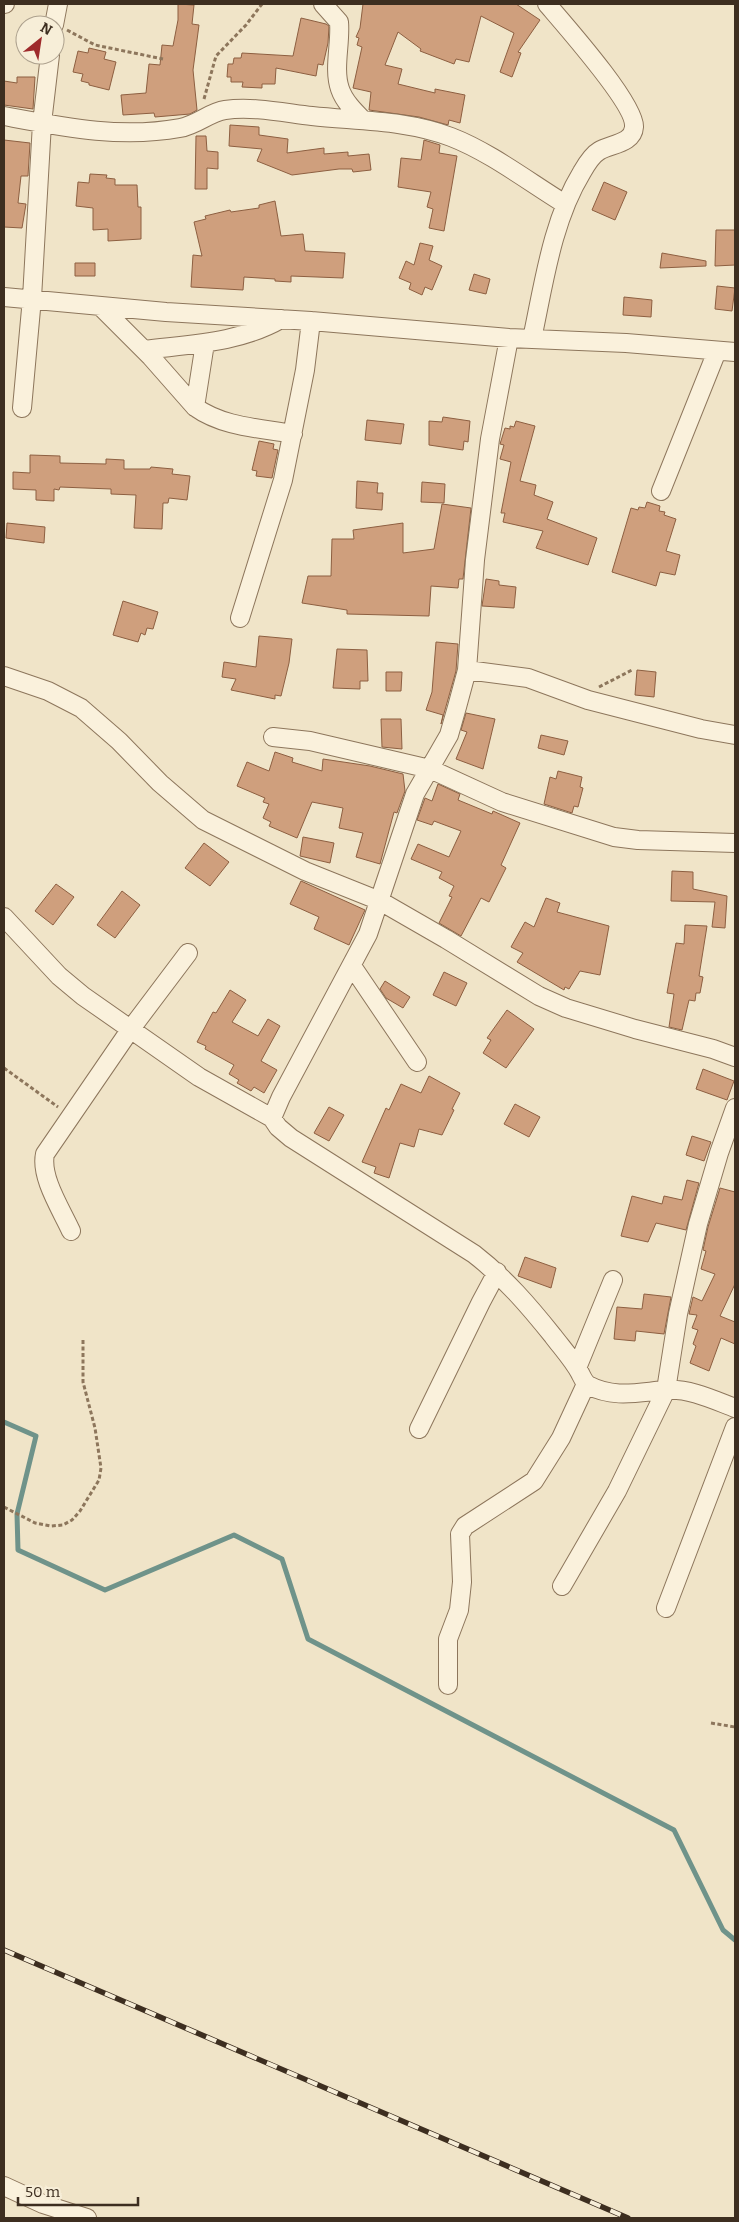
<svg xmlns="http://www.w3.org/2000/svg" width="739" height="2222" font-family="Bitter,serif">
	<rect width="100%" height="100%" fill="#f0e4c8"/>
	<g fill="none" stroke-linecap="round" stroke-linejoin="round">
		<!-- stream -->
		<path stroke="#6f938a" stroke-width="5" d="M 4,1422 L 36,1436 L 17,1514 L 18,1550 L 105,1590 L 234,1535 L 282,1559 L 308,1639 L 674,1830 L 723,1930 L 735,1940"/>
	</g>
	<!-- building -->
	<path fill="#cf9f7d" stroke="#8d5f41" d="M 178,4 L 194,5 L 192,24 L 199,25 L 193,70 L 197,110 L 190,114 L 155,117 L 154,113 L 123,115 L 121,95 L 146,93 L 149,64 L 160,65 L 162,45 L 173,46 L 178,20 Z
		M 363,4 L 516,4 L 540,20 L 518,52 L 521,53 L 512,77 L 500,72 L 514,33 L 481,16 L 469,62 L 456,59 L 454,64 L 420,51 L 421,49 L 398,32 L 385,65 L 402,69 L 398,84 L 435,93 L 435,89 L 465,95 L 460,123 L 449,120 L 448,125 L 419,117 L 369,110 L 371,92 L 353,88 L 362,47 L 357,45 L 359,38 L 356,37 L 360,28 Z
		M 301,18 L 326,24 L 329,26 L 328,43 L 323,65 L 318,64 L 316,76 L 276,68 L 275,84 L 262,84 L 262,88 L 242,87 L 243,82 L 231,82 L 231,77 L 227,77 L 228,64 L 233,64 L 234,58 L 241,58 L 242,53 L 293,56 Z
		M 89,48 L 106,52 L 104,59 L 116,62 L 109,90 L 89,85 L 89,83 L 81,81 L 83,74 L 73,72 L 78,51 L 88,53 Z
		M 17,77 L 35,77 L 33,109 L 4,105 L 4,81 L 17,83 Z
		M 230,125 L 259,127 L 259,135 L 288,139 L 287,153 L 324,148 L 324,154 L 348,152 L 348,156 L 369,154 L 371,170 L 353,172 L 352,169 L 339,169 L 292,175 L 257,161 L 262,149 L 229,146 Z
		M 196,136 L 206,136 L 207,151 L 218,152 L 218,169 L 207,168 L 207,189 L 195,189 Z
		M 4,140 L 30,143 L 28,176 L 21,176 L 18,203 L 26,204 L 22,228 L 4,227 Z
		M 424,140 L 440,145 L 439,153 L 457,156 L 444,231 L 429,228 L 433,209 L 427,207 L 431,192 L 398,187 L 401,158 L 421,160 Z
		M 90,174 L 107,175 L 106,178 L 115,179 L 115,185 L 137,185 L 138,207 L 141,207 L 141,239 L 108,241 L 108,229 L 93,230 L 93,208 L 76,206 L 78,182 L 89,183 Z
		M 604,182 L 627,192 L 615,220 L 592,210 Z
		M 275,201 L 281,236 L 303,234 L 305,251 L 345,253 L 343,278 L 291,276 L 291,282 L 275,281 L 275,279 L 244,277 L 243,290 L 191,287 L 193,255 L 202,256 L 194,222 L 206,219 L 205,216 L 230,210 L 231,212 L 259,208 L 259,205 Z
		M 716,230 L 735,230 L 735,265 L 715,266 Z
		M 420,243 L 433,246 L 429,260 L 442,266 L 432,290 L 425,287 L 422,295 L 409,289 L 411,283 L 399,278 L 406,261 L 414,265 Z
		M 662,253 L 706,261 L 706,266 L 660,268 Z
		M 75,263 L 95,263 L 95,276 L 75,276 Z
		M 474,274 L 490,279 L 486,294 L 469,290 Z
		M 717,286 L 735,288 L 732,311 L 715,309 Z
		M 624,297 L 652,300 L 651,317 L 623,315 Z
		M 443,417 L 470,421 L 468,442 L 464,441 L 463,450 L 429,445 L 429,421 L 442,422 Z
		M 367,420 L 404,424 L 401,444 L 365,440 Z
		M 516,421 L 535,426 L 520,481 L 536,485 L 534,495 L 553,502 L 547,519 L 597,538 L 588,565 L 536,548 L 543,531 L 503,522 L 505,513 L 501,513 L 511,462 L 500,459 L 504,445 L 500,444 L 505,428 L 510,429 L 510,426 L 514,427 Z
		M 259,441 L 274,444 L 273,449 L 278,450 L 272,478 L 256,476 L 257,471 L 252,470 Z
		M 30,455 L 60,456 L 60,463 L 106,464 L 106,459 L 124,460 L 124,469 L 150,469 L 151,467 L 173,469 L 172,474 L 190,476 L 187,500 L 169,498 L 168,503 L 163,503 L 162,529 L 134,528 L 136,495 L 111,494 L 111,489 L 60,487 L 59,490 L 54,489 L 54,501 L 36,500 L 36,490 L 13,489 L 13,472 L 30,473 Z
		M 357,481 L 378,483 L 377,493 L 383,493 L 382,510 L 356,508 Z
		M 422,482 L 445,484 L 444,503 L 421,502 Z
		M 647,502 L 660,506 L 659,511 L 665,512 L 664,515 L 676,519 L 666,551 L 680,555 L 675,575 L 660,572 L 656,586 L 612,572 L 631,508 L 638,510 L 639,507 L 645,508 Z
		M 442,504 L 471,508 L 463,579 L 459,579 L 458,588 L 431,586 L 429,616 L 347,614 L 347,610 L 302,603 L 308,576 L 331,576 L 332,539 L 354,539 L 353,530 L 403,523 L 403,553 L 434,549 Z
		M 7,523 L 45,527 L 44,543 L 6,538 Z
		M 486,579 L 499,581 L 499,585 L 516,587 L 514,608 L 482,606 Z
		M 123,601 L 158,612 L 153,629 L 147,628 L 145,635 L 141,633 L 138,642 L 113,635 Z
		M 259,636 L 292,639 L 289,663 L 281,696 L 275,695 L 275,699 L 231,690 L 236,679 L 222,677 L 224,662 L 256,667 Z
		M 436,642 L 458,644 L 456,671 L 441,724 L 443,715 L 426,710 L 432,692 Z
		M 337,649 L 367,650 L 368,681 L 360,681 L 360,689 L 333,688 Z
		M 637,670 L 656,672 L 654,697 L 635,695 Z
		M 386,672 L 402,672 L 401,691 L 386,691 Z
		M 466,713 L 495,719 L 483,769 L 456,759 L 467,732 L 461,730 Z
		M 381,719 L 401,719 L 402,749 L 382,747 Z
		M 541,735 L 568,741 L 564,755 L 538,748 Z
		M 275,752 L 293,758 L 292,762 L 322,771 L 323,759 L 370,766 L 403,774 L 405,791 L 397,813 L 394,812 L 380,864 L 356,857 L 363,833 L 339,828 L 343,808 L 312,802 L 297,838 L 269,826 L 271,822 L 263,818 L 269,804 L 263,802 L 265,798 L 237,786 L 247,762 L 269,771 Z
		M 558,771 L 582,777 L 580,787 L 583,788 L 578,807 L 574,806 L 572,813 L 544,804 L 550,777 L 556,779 Z
		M 438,784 L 460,794 L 458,800 L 492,814 L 493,811 L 520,823 L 501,865 L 506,868 L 489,902 L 481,898 L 461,936 L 439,923 L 452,897 L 449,896 L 454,886 L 439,878 L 442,872 L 411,859 L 418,844 L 449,857 L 461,831 L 434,821 L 432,825 L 417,820 L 425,798 L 432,801 Z
		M 303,837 L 334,843 L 330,863 L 300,856 Z
		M 204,843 L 229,862 L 210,886 L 185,868 Z
		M 672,871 L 693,872 L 693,889 L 727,896 L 725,928 L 712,927 L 715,902 L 671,901 Z
		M 301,881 L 365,910 L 349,945 L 314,929 L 319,917 L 290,904 Z
		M 56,884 L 74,897 L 53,925 L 35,911 Z
		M 122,891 L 140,905 L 115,938 L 97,925 Z
		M 546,898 L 560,903 L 557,912 L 609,926 L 600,975 L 580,971 L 569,989 L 565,987 L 564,990 L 517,962 L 523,953 L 511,947 L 525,922 L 534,927 Z
		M 685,925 L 707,926 L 699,976 L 703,977 L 700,993 L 696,993 L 695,1001 L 689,1000 L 682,1030 L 669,1027 L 674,994 L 667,993 L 676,943 L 684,944 Z
		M 444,972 L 467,983 L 456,1006 L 433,995 Z
		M 385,981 L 410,997 L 403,1008 L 386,998 L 380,989 Z
		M 230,990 L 246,1000 L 232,1022 L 258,1036 L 268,1019 L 280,1026 L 261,1061 L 277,1070 L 264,1093 L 254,1087 L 251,1091 L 237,1083 L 239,1080 L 229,1074 L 234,1065 L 205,1049 L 206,1046 L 197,1042 L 213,1012 L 216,1013 Z
		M 507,1010 L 534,1029 L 506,1068 L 483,1053 L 491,1040 L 487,1038 Z
		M 703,1069 L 734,1081 L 727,1100 L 696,1089 Z
		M 429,1076 L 460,1093 L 452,1109 L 454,1110 L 442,1135 L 419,1129 L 414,1147 L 400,1143 L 389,1178 L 374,1173 L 376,1167 L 362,1162 L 386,1108 L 389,1110 L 401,1084 L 421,1093 Z
		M 515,1104 L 540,1117 L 529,1137 L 504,1124 Z
		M 329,1107 L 344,1115 L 329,1141 L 314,1133 Z
		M 692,1136 L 711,1142 L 704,1161 L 686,1155 Z
		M 687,1180 L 699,1183 L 686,1230 L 656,1223 L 648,1242 L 621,1236 L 632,1196 L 662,1204 L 664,1196 L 682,1200 Z
		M 720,1188 L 735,1192 L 735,1284 L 720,1316 L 735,1322 L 735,1344 L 721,1338 L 709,1371 L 690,1363 L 696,1346 L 693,1344 L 698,1330 L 692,1328 L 697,1315 L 689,1314 L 693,1297 L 702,1301 L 715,1274 L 701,1269 L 706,1251 L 703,1250 L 708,1227 Z
		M 525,1257 L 556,1268 L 551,1288 L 518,1276 Z
		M 644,1294 L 671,1297 L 664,1334 L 636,1331 L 635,1341 L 614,1339 L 617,1307 L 642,1309 Z"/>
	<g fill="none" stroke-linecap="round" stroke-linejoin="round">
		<!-- minor casing -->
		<g stroke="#8d765c" stroke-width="20">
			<path id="minor" d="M 4,4 L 5,4
				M 323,4 L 339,22 C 341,43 333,69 340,89 C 344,101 354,111 363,120
				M 54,25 L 58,4
				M 4,116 C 63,127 120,139 180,128 C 197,125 210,112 225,110 C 253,106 285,113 312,116 C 358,121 407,120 451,137 C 490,152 529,182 565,204
				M 4,297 L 166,312 L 311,321 L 509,338 L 626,343 L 735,352
				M 100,306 L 151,357 L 195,407 C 223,427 259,428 293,434
				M 509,338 L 490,439 L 475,560 L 467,670 L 457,707 L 449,735 L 415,794 L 368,934 L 281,1097 L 272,1118 L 278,1127 L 291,1138 L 474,1254 C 505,1278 529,1306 553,1336 C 562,1348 573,1360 580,1373 C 582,1377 584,1382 588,1385 C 614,1399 639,1392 666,1390 C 689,1388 714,1400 735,1408
				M 532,339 C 544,283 552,221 582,172 C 586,165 592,155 599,151 C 610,144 633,144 634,127 C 636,105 564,24 547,4
				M 144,350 C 192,344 239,343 281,319
				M 195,407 L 205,343
				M 22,408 L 32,298 L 42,123 L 50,55
				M 661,491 L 717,351
				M 240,618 L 283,480 L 305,370 L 311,321
				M 467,670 L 528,678 L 588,700 L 701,729 L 735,735
				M 4,676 L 48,691 L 81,708 L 119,741 L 160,783 L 203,820 L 305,871 L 380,901 L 446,939 L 539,996 L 566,1008 L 635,1029 L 713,1049 L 735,1057
				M 273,737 L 310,741 L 430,769 L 502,802 L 614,837 L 638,840 L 735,843
				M 4,917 L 59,976 L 83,996 L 199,1077 L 272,1118
				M 352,966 L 417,1062
				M 71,1231 C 61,1209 40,1177 45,1154 L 130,1030 L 188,953
				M 577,1368 L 613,1280
				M 419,1429 L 481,1302 L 497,1272
				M 562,1586 L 617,1491 L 666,1390 L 678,1314 L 698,1224 L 719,1153 L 735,1108
				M 666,1608 L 735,1427
				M 448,1685 L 448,1639 L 459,1610 L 462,1582 L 460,1534 L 465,1526 L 534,1481 L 561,1438 L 586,1384
				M 4,2186 L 43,2204 L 87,2218"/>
		</g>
		<!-- path -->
		<path stroke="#8d765c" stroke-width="3" stroke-dasharray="4 2.5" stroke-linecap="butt" d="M 67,30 L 95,45 L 163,59
			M 204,99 L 216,56 L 246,25 L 262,4
			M 599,687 L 632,670
			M 4,1068 L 58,1107
			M 4,1507 L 35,1523 L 51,1526 L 63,1525 L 72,1520 L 80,1511 L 99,1480 L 101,1468 L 95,1428 L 83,1382 L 83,1339
			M 711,1723 L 735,1727"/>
		<!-- minor -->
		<use href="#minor" stroke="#faf1dc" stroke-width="18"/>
		<!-- rail casing -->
		<g stroke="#3d2e20" stroke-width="5.5">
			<path id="rail" d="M 4,1950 L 628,2218"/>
		</g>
		<!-- rail -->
		<use href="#rail" stroke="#f7eed8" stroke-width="4" stroke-dasharray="11" stroke-linecap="butt"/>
	</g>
	<!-- border -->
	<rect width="739" height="2222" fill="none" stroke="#3d2e20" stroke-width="10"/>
	<!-- north arrow -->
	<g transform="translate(40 40) rotate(30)"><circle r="24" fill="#f7eed8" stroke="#ada18e"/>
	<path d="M0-4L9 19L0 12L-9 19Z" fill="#9e2a2b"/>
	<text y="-8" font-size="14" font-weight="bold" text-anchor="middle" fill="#3d2e20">N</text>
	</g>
	<!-- scale -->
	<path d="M18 2197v8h120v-8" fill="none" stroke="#3d2e20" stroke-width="2.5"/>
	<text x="25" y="2197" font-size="15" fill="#3d2e20" stroke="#f7eed8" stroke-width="4" paint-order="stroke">50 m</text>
</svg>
